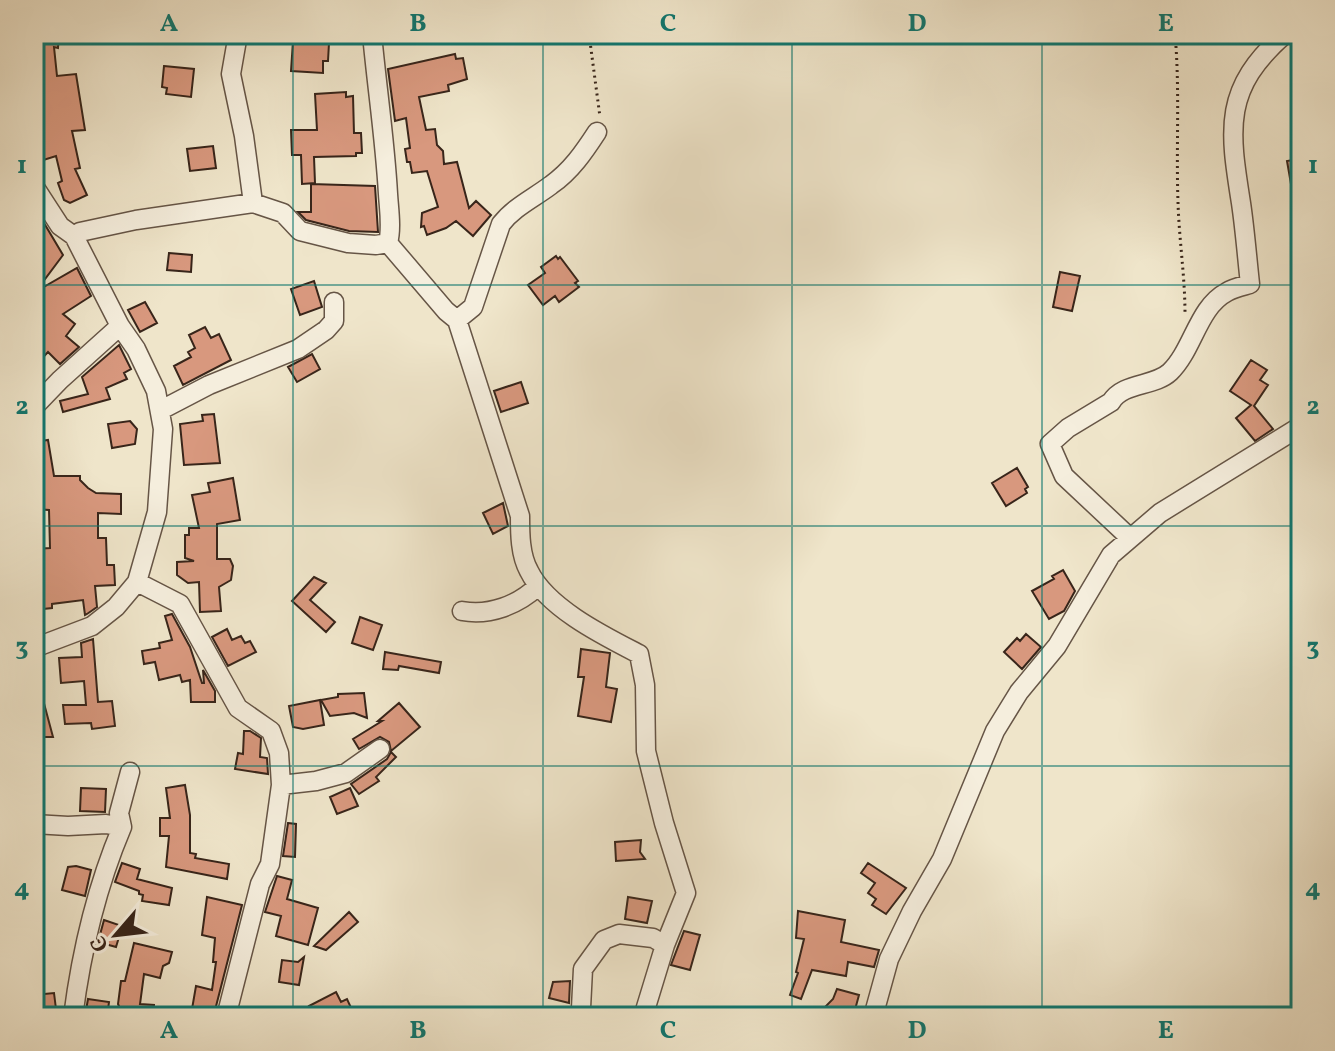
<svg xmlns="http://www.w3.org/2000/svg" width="1335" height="1051" font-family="Vollkorn,serif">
	<rect width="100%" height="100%" fill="#efe5ca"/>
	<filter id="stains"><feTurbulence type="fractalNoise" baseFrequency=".0025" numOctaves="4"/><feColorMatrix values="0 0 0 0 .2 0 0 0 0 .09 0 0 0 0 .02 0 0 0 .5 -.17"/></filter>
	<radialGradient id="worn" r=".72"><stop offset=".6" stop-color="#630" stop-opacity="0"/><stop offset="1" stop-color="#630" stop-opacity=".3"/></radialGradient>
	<!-- building -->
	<path fill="#d8987e" stroke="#38251a" stroke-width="2" d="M 34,34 L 59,34 L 58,48 L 54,47 L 57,76 L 76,74 L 85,130 L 72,131 L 80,168 L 75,169 L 87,195 L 70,203 L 64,200 L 58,183 L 62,181 L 56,156 L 37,162 L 34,153 Z
		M 293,41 L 329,43 L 328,61 L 323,61 L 323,73 L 291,71 Z
		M 455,54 L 456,59 L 463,58 L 467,79 L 448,85 L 449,91 L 419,97 L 426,130 L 435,129 L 437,145 L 443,151 L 444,164 L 457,162 L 469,208 L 476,201 L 491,215 L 473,236 L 456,221 L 446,228 L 427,235 L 424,226 L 421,227 L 422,213 L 438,207 L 427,171 L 412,173 L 410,162 L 407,162 L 405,149 L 410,148 L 406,118 L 395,121 L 388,69 Z
		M 164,66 L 194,69 L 191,97 L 166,94 L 167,88 L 162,87 Z
		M 346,92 L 346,97 L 353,96 L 354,133 L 361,133 L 362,153 L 356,153 L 356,156 L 314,157 L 315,183 L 302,184 L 301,155 L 292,155 L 291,130 L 317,130 L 315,94 Z
		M 213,146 L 216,168 L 190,171 L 187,149 Z
		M 1299,159 L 1301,206 L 1295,207 L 1287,161 Z
		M 311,184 L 375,186 L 378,232 L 349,231 L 306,220 L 298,212 L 311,212 Z
		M 41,218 L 63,255 L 45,279 L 34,271 L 34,223 Z
		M 169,253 L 192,255 L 191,272 L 167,270 Z
		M 556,256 L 558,259 L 560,257 L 578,281 L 575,283 L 579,287 L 559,302 L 555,296 L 543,305 L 528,285 L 545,273 L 541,267 Z
		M 77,268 L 91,296 L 63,314 L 75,324 L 66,336 L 79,347 L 60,364 L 48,352 L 34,367 L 34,297 L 42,288 Z
		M 1060,272 L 1080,276 L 1072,311 L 1053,307 Z
		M 314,281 L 322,307 L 300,315 L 291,289 Z
		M 145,302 L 157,323 L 140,332 L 128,310 Z
		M 205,327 L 211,338 L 219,334 L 231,360 L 183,385 L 174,366 L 191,357 L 188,352 L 195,348 L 189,335 Z
		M 119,345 L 131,369 L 124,373 L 127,379 L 106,388 L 110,399 L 63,412 L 60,401 L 88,394 L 82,377 Z
		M 312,354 L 320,369 L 297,382 L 288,367 Z
		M 1251,360 L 1267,370 L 1260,380 L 1268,385 L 1254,406 L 1273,429 L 1255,441 L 1236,418 L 1251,405 L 1230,391 Z
		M 521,382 L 528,403 L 501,412 L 494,391 Z
		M 214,414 L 220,463 L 184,465 L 180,424 L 203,421 L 202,415 Z
		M 130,421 L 137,429 L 135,444 L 112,448 L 108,424 Z
		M 48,440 L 54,476 L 80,476 L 80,480 L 88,488 L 96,493 L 121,494 L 121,514 L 98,513 L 98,538 L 106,538 L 107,565 L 114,565 L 115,585 L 95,586 L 97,607 L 87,614 L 85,615 L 83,600 L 52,604 L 52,608 L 34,610 L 34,549 L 50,548 L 49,510 L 34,509 L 34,442 Z
		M 1017,468 L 1028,487 L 1025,489 L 1027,493 L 1006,506 L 992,483 Z
		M 233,478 L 240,520 L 217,524 L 217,559 L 230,559 L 233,566 L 231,580 L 219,587 L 221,611 L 200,612 L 199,582 L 188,583 L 177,575 L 177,562 L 194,561 L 185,558 L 185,535 L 189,535 L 189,528 L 199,528 L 192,495 L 210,492 L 208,483 Z
		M 503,503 L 508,526 L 493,534 L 483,513 Z
		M 1063,570 L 1075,591 L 1064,611 L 1049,619 L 1032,591 L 1054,579 L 1052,576 Z
		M 314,577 L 326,583 L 310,600 L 335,622 L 326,632 L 292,601 Z
		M 172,614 L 190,647 L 202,683 L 204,683 L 203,670 L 215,691 L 215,702 L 191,702 L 190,680 L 182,682 L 180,675 L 159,680 L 155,662 L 144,664 L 142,651 L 160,648 L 159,643 L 172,640 L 165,616 Z
		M 360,617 L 382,625 L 373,650 L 352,643 Z
		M 227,629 L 232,640 L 241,636 L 245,643 L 250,641 L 256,652 L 228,666 L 212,637 Z
		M 1026,634 L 1041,647 L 1022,669 L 1004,652 L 1017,638 L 1020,641 Z
		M 93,639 L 98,702 L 112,701 L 115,726 L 92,729 L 91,723 L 65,724 L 63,705 L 86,705 L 84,681 L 61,683 L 59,658 L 82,657 L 81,643 Z
		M 581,649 L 610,653 L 606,687 L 617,689 L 611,722 L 578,716 L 584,677 L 578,677 Z
		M 385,652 L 441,662 L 439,673 L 399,666 L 398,670 L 383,669 Z
		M 34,681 L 38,681 L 53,737 L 34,737 Z
		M 364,693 L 367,718 L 354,713 L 330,716 L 321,700 L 338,697 L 338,694 Z
		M 320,700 L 324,725 L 303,729 L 293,727 L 289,706 Z
		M 399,703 L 420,727 L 391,751 L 389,742 L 380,737 L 359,749 L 353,739 L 382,721 L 378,721 Z
		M 244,731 L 250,731 L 261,738 L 260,757 L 267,758 L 268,774 L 235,769 L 238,753 L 243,754 Z
		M 391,752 L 396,757 L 376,777 L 379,781 L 359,794 L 351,784 L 387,759 Z
		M 185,785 L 190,815 L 190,853 L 196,854 L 195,858 L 229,864 L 227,879 L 166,867 L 169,836 L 160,836 L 160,818 L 170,818 L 166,788 Z
		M 81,788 L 106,789 L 105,812 L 80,811 Z
		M 350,788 L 358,806 L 337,814 L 330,797 Z
		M 288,823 L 296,824 L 295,857 L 283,856 Z
		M 641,840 L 640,852 L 645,859 L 616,861 L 615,842 Z
		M 122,863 L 140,869 L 137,879 L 172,888 L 169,905 L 142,901 L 143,895 L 139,894 L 139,891 L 115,882 Z
		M 868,863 L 906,888 L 886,914 L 872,905 L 876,899 L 868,893 L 875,883 L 861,873 Z
		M 76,866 L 91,870 L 85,896 L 62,890 L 68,867 Z
		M 277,876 L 292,880 L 287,899 L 318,908 L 308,945 L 276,936 L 281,916 L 265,912 Z
		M 207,897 L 242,905 L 214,1014 L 192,1009 L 196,986 L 212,990 L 216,962 L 213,962 L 215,938 L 202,935 Z
		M 628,897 L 652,901 L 647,923 L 625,919 Z
		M 798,911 L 845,920 L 841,942 L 879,950 L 874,967 L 848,962 L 846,976 L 812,970 L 801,999 L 790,995 L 798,973 L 796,972 L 804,939 L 796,938 Z
		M 349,912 L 358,922 L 326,950 L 314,946 Z
		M 104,920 L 119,925 L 115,936 L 119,937 L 116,947 L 98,942 Z
		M 684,931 L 700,935 L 690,970 L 671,965 Z
		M 134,943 L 172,952 L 169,963 L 163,966 L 160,978 L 144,974 L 140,1004 L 154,1005 L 153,1017 L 124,1017 L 118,1004 L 121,981 L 125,981 Z
		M 304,957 L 299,985 L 279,982 L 282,960 L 298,962 Z
		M 570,981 L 569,1003 L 549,998 L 553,982 Z
		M 837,989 L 859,995 L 853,1017 L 832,1017 L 825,1007 L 833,999 Z
		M 336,992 L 341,1002 L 347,999 L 353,1012 L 344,1017 L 315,1017 L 309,1006 Z
		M 54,993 L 57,1017 L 34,1017 L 34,995 Z
		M 88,999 L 109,1002 L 107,1017 L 85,1016 Z"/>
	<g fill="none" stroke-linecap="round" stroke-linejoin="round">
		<!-- minor casing -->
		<g stroke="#665546" stroke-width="21">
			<path id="minor" d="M 238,34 L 231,74 L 244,136 L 253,203
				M 372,34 C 377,88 385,140 388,194 C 389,210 392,228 388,243
				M 34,186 L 60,226 L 74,236 L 120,326 L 136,349 L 156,391 L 163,429 L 157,512 L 137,582 L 116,607 L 92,626 L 34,648
				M 74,236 L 80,232 L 136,220 L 253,203 L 283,213 L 300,231 L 348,243 L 376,245 L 388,243
				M 388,243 L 446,311 L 457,320 L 520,516 C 520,533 520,555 529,571 C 547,608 604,636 639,654 L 645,685 L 646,751 L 664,823 L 686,893 L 665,945 L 643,1017
				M 457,320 L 473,307 L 501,224 C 514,207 534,198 551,185 C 571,171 584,152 597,132
				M 34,407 L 60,380 L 120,326
				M 161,410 L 209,385 L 298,349 L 326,330 L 334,321 L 334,302
				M 1129,537 L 1064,476 L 1050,444 L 1068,428 L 1111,402 C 1123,382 1154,387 1170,372 C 1193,350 1198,307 1227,292 C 1233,288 1243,286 1250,284 C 1247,257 1245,230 1241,203 C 1229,128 1223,88 1285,34
				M 137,582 L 180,604 L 238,708 L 271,731 L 279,753 L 281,785 L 270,864 L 260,884 L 226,1017
				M 462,611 C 490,616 518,605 538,586
				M 281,785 L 316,781 L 346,773 L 380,749
				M 34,824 L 68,826 L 106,824 L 122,827 C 97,886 81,954 73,1017
				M 122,827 L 119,813 L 130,772
				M 581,1008 L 583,969 L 604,940 L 619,934 L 653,938 L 665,945
				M 873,1017 L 889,959 L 912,911 L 942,859 L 995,731 L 1019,692 L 1057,646 L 1111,555 L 1160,513 L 1301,426"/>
		</g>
		<!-- path -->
		<path stroke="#38251a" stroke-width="3" stroke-dasharray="2 4" stroke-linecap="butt" d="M 589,34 L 600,117
			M 1175,34 C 1180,90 1176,146 1178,202 C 1179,239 1185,276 1185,314"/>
		<!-- minor -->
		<use href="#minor" stroke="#f5eedd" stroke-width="18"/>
	</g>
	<!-- grid -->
	<path fill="none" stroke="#0f766e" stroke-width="2" stroke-opacity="0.55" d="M 293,34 L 293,1017M 543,34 L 543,1017M 792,34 L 792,1017M 1042,34 L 1042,1017M 34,285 L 1301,285M 34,526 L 1301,526M 34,766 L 1301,766"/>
	<!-- margin -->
	<rect width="1335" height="1051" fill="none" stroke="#efe5ca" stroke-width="88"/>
	<!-- north arrow -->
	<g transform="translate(116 935) rotate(242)" stroke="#f5eedd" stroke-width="6" paint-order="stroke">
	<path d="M0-6L14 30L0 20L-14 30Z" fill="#38251a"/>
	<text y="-12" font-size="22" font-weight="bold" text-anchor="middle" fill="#38251a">С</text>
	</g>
	<rect x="44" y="44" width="1247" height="963" fill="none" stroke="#0f766e" stroke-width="3"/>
	<g font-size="26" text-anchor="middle" font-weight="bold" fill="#0f766e">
		<text x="169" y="31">A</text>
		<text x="418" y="31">B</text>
		<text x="668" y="31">C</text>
		<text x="917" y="31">D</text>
		<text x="1166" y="31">E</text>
		<text x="22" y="173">1</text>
		<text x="1313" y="173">1</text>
		<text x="22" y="414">2</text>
		<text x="1313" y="414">2</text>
		<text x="22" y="655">3</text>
		<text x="1313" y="655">3</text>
		<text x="22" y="896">4</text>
		<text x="1313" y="896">4</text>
		<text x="169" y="1038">A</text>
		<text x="418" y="1038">B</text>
		<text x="668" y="1038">C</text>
		<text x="917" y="1038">D</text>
		<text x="1166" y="1038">E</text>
	</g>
	<rect width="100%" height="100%" filter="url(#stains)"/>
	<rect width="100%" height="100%" fill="url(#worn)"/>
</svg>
